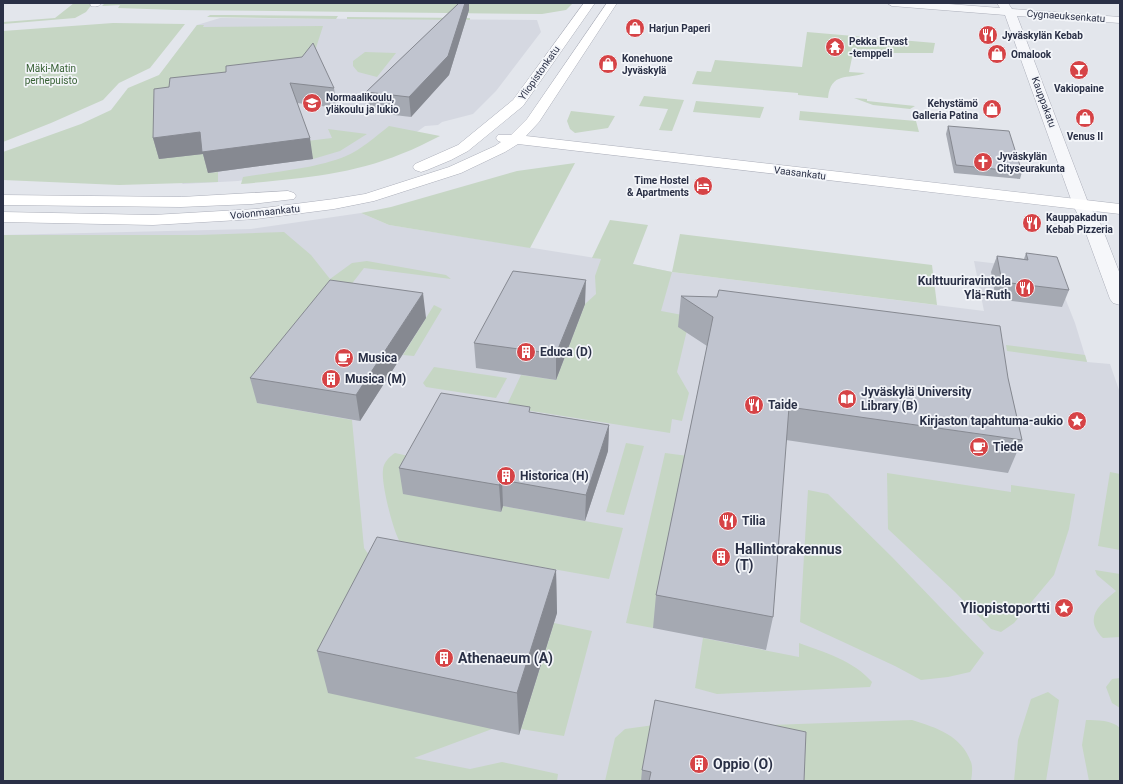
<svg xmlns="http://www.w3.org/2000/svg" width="1123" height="784" font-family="Roboto,sans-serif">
	<rect width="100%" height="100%" fill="#e3e6ec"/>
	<!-- built -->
	<path fill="#d5d8e1" d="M 220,18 L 537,20 L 541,32 L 496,91 L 473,114 L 442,122 L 438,125 L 425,126 L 393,149 L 279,175 L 238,181 L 183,184 L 115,135 L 197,25 Z
		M 361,213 L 389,225 L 633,264 L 672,272 L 984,311 L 974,261 L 1054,270 L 1075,323 L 1087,362 L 1110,364 L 1120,393 L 1120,781 L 3,781 L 3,235 L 251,229 Z"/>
	<!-- green -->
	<path fill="#c6d6c4" d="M 74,3 L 93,3 L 86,12 L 75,18 L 3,24 L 3,22 L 55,18 Z
		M 114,3 L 573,3 L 566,10 L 542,14 L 176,10 L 118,8 L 120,5 L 102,6 L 104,4 Z
		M 210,15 L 227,15 L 338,16 L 336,19 L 207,17 Z
		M 347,17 L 470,18 L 470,20 L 347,19 Z
		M 113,23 L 185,24 L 150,68 L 119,83 L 103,100 L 51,123 L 3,142 L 3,31 Z
		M 197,25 L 204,25 L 203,27 L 323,26 L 315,51 L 206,153 L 208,173 L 218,172 L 218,182 L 119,185 L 3,180 L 3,152 L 81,124 L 111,110 L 128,88 L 159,75 Z
		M 807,32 L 935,43 L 933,53 L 853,53 L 849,72 L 865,73 C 848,80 831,71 828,98 L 798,95 L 798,93 L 692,84 L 697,71 L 711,72 L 715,60 L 802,67 Z
		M 365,52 L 396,53 L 377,77 L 358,72 L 353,66 L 353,61 Z
		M 644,96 L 684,100 L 672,131 L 659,130 L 668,109 L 639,106 Z
		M 854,98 L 867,99 L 867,101 L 915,106 L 910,109 L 873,105 Z
		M 696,101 L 764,107 L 760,118 L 693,112 Z
		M 571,111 L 615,116 L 608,128 L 575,133 L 570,129 L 567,121 Z
		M 800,111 L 916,121 L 919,132 L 799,120 Z
		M 389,126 L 440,136 C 427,142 415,149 401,154 C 351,175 295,179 241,184 L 243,177 C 274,172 318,168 346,156 C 362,149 375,137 389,126 Z
		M 328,129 L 367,134 L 340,151 L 313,159 L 307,141 L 332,138 Z
		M 575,163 L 530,248 L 389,225 L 361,213 L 391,207 L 517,171 Z
		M 610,220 L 648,225 L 633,264 L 672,272 L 680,234 L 932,265 L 937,305 L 672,272 L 661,311 L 704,319 L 687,330 L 677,372 L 689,393 L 682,421 L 672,419 L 670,433 L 506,407 L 521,375 L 556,380 L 585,304 L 596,294 L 595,276 L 601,259 L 592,258 Z
		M 284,232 L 311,255 L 330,279 L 352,263 L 367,261 L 446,275 L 451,279 L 364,268 L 337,303 L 257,403 L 352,420 L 364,548 L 492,729 L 414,758 L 470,769 L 502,762 L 558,774 L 557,781 L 3,781 L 3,235 L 199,235 Z
		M 434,305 L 442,309 L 414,356 L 403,355 Z
		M 1006,345 L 1085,355 L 1087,362 L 1007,351 Z
		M 434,367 L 507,378 L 496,398 L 426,387 L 423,383 Z
		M 626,443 L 644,446 L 624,515 L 606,512 Z
		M 395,453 L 422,459 L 501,512 L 503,506 L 623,528 L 609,579 L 400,542 C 393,531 381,483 383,470 C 383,463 390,456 395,453 Z
		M 665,453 L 688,456 L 653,628 L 626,623 Z
		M 1110,472 L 1120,474 L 1120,550 L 1098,546 Z
		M 887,473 L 1011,492 L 1011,485 L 1075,494 L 1069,529 L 1054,575 L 1014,623 L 1001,632 L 991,629 L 955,592 L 888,529 Z
		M 808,490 L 828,494 L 892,557 L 984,653 L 970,672 L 948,677 L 921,680 L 895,666 L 800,622 Z
		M 1095,570 L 1120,574 L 1120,637 L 1103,638 C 1083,618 1099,605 1116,591 L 1097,575 Z
		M 554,623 L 592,631 L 564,736 L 521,729 Z
		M 703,638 L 799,657 L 799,643 C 824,652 854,661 872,682 L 870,687 L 717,694 L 695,688 Z
		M 1120,678 L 1120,708 L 1112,703 L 1106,687 L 1112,679 Z
		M 1048,692 L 1059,700 L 1046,781 L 1014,781 L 1018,740 L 1031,699 Z
		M 912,720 C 937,728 961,735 971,762 C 973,767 972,775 971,781 L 793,781 L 770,725 Z
		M 1086,720 C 1097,720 1112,720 1120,728 L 1120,781 L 1089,781 L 1082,745 Z
		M 676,722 L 643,781 L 605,781 L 615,738 L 625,729 Z"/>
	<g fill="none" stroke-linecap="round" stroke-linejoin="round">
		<!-- minor casing -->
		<g stroke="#acafba" stroke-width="1">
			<path id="minor" d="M 90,3 L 101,3 C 99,7 96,7 91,6 Z
				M 887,3 L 936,3 L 1000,8 L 997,3 L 1008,3 L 1012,9 L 1120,17 L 1120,23 L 1017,16 L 1089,205 L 1101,225 L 1120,274 L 1120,305 L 1113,303 L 1110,299 L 1083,225 L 1073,205 L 1005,15 L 892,6 Z"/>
		</g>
		<!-- secondary casing -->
		<g stroke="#acafba" stroke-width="1">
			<path id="secondary" d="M 584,3 L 595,3 L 523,106 L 468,151 L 451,160 L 427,170 L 421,172 L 415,170 L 413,167 L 415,164 L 458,145 L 513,100 Z
				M 607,3 L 617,3 L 539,122 L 526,136 L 1120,204 L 1120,214 L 518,144 L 505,152 L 461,173 L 374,201 L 334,209 L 256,219 L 153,225 L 3,222 L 3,212 L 153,215 L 256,209 L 334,199 L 365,194 L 449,167 L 495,146 L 501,142 L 498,141 L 496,138 L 498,135 L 511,135 L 527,119 Z
				M 288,191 L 294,193 L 296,196 L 294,199 L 252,204 L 181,207 L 3,205 L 3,195 L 181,197 Z"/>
		</g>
		<!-- minor -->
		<use href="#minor" fill="#f6f7fa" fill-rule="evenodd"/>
		<!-- secondary -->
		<use href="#secondary" fill="#fff" fill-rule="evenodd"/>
	</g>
	<!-- wall -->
	<path fill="#a5a9b2" d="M 459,3 L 469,3 L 469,10 L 449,75 L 411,117 L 369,112 L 366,92 Z
		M 226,72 L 334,88 L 337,108 L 297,103 L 313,159 L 208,173 L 203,154 L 159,159 L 153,138 L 169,87 Z
		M 948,126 L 1022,172 L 1020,179 L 954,173 L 946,134 Z
		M 1026,253 L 1069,290 L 1062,307 L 996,299 L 991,272 L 997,256 L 1024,259 Z
		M 681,296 L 1008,378 L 1022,440 L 1008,473 L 786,440 L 773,617 L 766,650 L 653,628 L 656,595 L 707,346 L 678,327 Z
		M 585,304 L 556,380 L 476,368 L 474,343 Z
		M 426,318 L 360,421 L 257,403 L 250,378 Z
		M 531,412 L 609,425 L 608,451 L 585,521 L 503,506 L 501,512 L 403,494 L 399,468 Z
		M 556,570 L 557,613 L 519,735 L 328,693 L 317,651 Z
		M 642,770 L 804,781 L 641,781 Z"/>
	<!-- shaded-wall -->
	<path fill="#868991" d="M 465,3 L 469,3 L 469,10 L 449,75 L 411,117 L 409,97 Z
		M 200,132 L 310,138 L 313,159 L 208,173 L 203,154 L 159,159 L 153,138 Z
		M 586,280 L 585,304 L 556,380 L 556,354 Z
		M 423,293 L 426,318 L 360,421 L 356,395 Z
		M 609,425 L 608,451 L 585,521 L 586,495 Z
		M 502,480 L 503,506 L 501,512 L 499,485 Z
		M 556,570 L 557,613 L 519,735 L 517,693 Z"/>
	<!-- building -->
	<path fill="#c0c4cf" stroke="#868991" d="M 459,3 L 465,3 L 448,56 L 409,97 L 366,92 Z
		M 313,43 L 334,88 L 290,83 L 310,138 L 202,152 L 200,132 L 153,138 L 154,89 L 169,87 L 170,78 L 226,72 L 226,66 L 302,57 Z
		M 948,126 L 1009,131 L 1022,172 L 956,165 Z
		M 1026,253 L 1057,257 L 1069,290 L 1002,282 L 997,256 L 1028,260 Z
		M 513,271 L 586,280 L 556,354 L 474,343 Z
		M 330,280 L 423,293 L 356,395 L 250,378 Z
		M 719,290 L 1000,326 L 1008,378 L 1022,440 L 789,407 L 773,617 L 656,595 L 713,317 L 681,296 L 717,297 Z
		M 441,393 L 530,407 L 529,412 L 609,425 L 586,495 L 502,480 L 499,485 L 399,468 Z
		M 377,537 L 556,570 L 517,693 L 317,651 Z
		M 655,700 L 806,732 L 804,781 L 649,781 L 651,772 L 642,770 Z"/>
	<!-- icons -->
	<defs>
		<g id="shop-disc" transform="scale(1)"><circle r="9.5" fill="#d64346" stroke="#f3f5f9"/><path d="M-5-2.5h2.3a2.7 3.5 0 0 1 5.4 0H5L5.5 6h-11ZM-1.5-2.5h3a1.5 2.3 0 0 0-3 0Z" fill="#fff"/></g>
		<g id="restaurant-disc" transform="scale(1)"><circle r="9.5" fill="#d64346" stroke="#f3f5f9"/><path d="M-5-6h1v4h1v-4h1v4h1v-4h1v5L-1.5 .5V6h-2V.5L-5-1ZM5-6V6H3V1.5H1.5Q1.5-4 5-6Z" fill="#fff"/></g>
		<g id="temple-disc" transform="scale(1)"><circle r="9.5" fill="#d64346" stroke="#f3f5f9"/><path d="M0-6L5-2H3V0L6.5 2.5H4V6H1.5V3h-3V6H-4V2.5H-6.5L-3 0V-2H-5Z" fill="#fff"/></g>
		<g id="bar-disc" transform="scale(1)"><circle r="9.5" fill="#d64346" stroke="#f3f5f9"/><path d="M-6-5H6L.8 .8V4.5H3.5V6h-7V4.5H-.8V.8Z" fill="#fff"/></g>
		<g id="school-disc" transform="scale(1)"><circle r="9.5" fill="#d64346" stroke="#f3f5f9"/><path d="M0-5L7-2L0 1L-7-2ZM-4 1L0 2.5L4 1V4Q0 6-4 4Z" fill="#fff"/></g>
		<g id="church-disc" transform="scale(1)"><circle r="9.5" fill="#d64346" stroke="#f3f5f9"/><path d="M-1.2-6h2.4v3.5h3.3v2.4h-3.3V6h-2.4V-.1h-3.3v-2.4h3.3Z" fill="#fff"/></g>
		<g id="hotel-disc" transform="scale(1)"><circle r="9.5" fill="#d64346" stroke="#f3f5f9"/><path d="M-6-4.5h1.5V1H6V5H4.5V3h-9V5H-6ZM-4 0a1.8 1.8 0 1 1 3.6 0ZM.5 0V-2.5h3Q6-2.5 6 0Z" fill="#fff"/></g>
		<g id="building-disc" transform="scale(1)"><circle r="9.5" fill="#d64346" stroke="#f3f5f9"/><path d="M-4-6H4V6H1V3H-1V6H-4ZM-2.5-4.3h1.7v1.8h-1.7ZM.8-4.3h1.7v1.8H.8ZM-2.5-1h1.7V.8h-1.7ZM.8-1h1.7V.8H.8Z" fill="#fff"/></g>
		<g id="cafe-disc" transform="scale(1)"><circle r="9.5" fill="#d64346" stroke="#f3f5f9"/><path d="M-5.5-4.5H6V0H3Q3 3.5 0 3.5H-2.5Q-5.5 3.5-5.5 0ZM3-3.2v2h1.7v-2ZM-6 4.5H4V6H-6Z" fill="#fff"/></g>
		<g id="library-disc" transform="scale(1)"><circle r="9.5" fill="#d64346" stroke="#f3f5f9"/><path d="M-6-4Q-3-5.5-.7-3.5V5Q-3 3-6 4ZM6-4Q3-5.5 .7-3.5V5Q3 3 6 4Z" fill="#fff"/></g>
		<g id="sight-disc" transform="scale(1)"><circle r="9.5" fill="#d64346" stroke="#f3f5f9"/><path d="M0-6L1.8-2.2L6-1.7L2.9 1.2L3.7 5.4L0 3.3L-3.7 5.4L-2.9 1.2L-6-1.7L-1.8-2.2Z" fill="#fff"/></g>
	</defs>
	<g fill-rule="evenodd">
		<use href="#shop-disc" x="635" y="28"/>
		<use href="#restaurant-disc" x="988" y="35"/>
		<use href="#temple-disc" x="835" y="47"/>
		<use href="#shop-disc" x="997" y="54"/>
		<use href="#shop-disc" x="608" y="64"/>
		<use href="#bar-disc" x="1079" y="70"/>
		<use href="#school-disc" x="312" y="103"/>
		<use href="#shop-disc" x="992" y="109"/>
		<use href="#shop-disc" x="1085" y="118"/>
		<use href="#church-disc" x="983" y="162"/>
		<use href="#hotel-disc" x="703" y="186"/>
		<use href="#restaurant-disc" x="1032" y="223"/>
		<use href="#restaurant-disc" x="1025" y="288"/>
		<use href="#building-disc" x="526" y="352"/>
		<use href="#cafe-disc" x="344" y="358"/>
		<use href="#building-disc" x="331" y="379"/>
		<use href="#library-disc" x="847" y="399"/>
		<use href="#restaurant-disc" x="754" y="405"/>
		<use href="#sight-disc" x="1077" y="421"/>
		<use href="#cafe-disc" x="979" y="447"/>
		<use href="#building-disc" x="506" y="476"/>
		<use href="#restaurant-disc" x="728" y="521"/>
		<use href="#building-disc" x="721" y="557"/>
		<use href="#sight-disc" x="1064" y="608"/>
		<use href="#building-disc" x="444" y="658"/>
		<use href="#building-disc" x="699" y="764"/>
	</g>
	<g text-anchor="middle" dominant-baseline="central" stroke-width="3.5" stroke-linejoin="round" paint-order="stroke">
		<!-- far-street labels -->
		<g font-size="10" fill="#2a3046" stroke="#f3f5f9">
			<text transform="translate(1066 16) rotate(4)">Cygnaeuksenkatu</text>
			<text transform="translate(539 73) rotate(-55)">Yliopistonkatu</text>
			<text transform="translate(1044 102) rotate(70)">Kauppakatu</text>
			<text transform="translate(800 173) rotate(7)">Vaasankatu</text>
			<text transform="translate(265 212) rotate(-6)">Voionmaankatu</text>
		</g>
		<!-- far-poi labels -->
		<g font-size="10" font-weight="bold" fill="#2a3046" stroke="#f3f5f9" text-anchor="start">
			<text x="649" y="28">Harjun Paperi</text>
			<text x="1002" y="35">Jyväskylän Kebab</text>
			<text x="849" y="41">Pekka Ervast<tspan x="849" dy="12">-temppeli</tspan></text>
			<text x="1011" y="54">Omalook</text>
			<text x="622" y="58">Konehuone<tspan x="622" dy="12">Jyväskylä</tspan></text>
			<text x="1079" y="88" text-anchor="middle">Vakiopaine</text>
			<text x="326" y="97">Normaalikoulu,<tspan x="326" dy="12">yläkoulu ja lukio</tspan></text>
			<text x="978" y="103" text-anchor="end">Kehystämö<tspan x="978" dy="12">Galleria Patina</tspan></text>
			<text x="1085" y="136" text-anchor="middle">Venus II</text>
			<text x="997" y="156">Jyväskylän<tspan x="997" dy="12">Cityseurakunta</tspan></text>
			<text x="689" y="180" text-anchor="end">Time Hostel<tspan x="689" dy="12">&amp; Apartments</tspan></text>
			<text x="1046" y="217">Kauppakadun<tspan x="1046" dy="12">Kebab Pizzeria</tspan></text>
		</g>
		<!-- far-park labels -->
		<g font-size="10" fill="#396236" stroke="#f3f5f9">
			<text x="51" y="68">Mäki-Matin<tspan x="51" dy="12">perhepuisto</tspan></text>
		</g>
		<!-- poi labels -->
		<g font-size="12" font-weight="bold" fill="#2a3046" stroke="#f3f5f9" text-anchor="start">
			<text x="1011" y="281" text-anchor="end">Kulttuuriravintola<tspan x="1011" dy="14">Ylä-Ruth</tspan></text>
			<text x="540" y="352">Educa (D)</text>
			<text x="358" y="358">Musica</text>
			<text x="345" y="379">Musica (M)</text>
			<text x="861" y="392">Jyväskylä University<tspan x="861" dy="14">Library (B)</tspan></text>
			<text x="768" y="405">Taide</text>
			<text x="1063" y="421" text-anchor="end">Kirjaston tapahtuma-aukio</text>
			<text x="993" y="447">Tiede</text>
			<text x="520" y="476">Historica (H)</text>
			<text x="742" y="521">Tilia</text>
		</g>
		<!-- near-poi labels -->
		<g font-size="14" font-weight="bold" fill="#2a3046" stroke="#f3f5f9" text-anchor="start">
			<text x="735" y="549">Hallintorakennus<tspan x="735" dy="16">(T)</tspan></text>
			<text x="1050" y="608" text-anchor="end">Yliopistoportti</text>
			<text x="458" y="658">Athenaeum (A)</text>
			<text x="713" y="764">Oppio (O)</text>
		</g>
	</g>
	<!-- border -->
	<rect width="1123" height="784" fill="none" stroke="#2a3046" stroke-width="8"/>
</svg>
